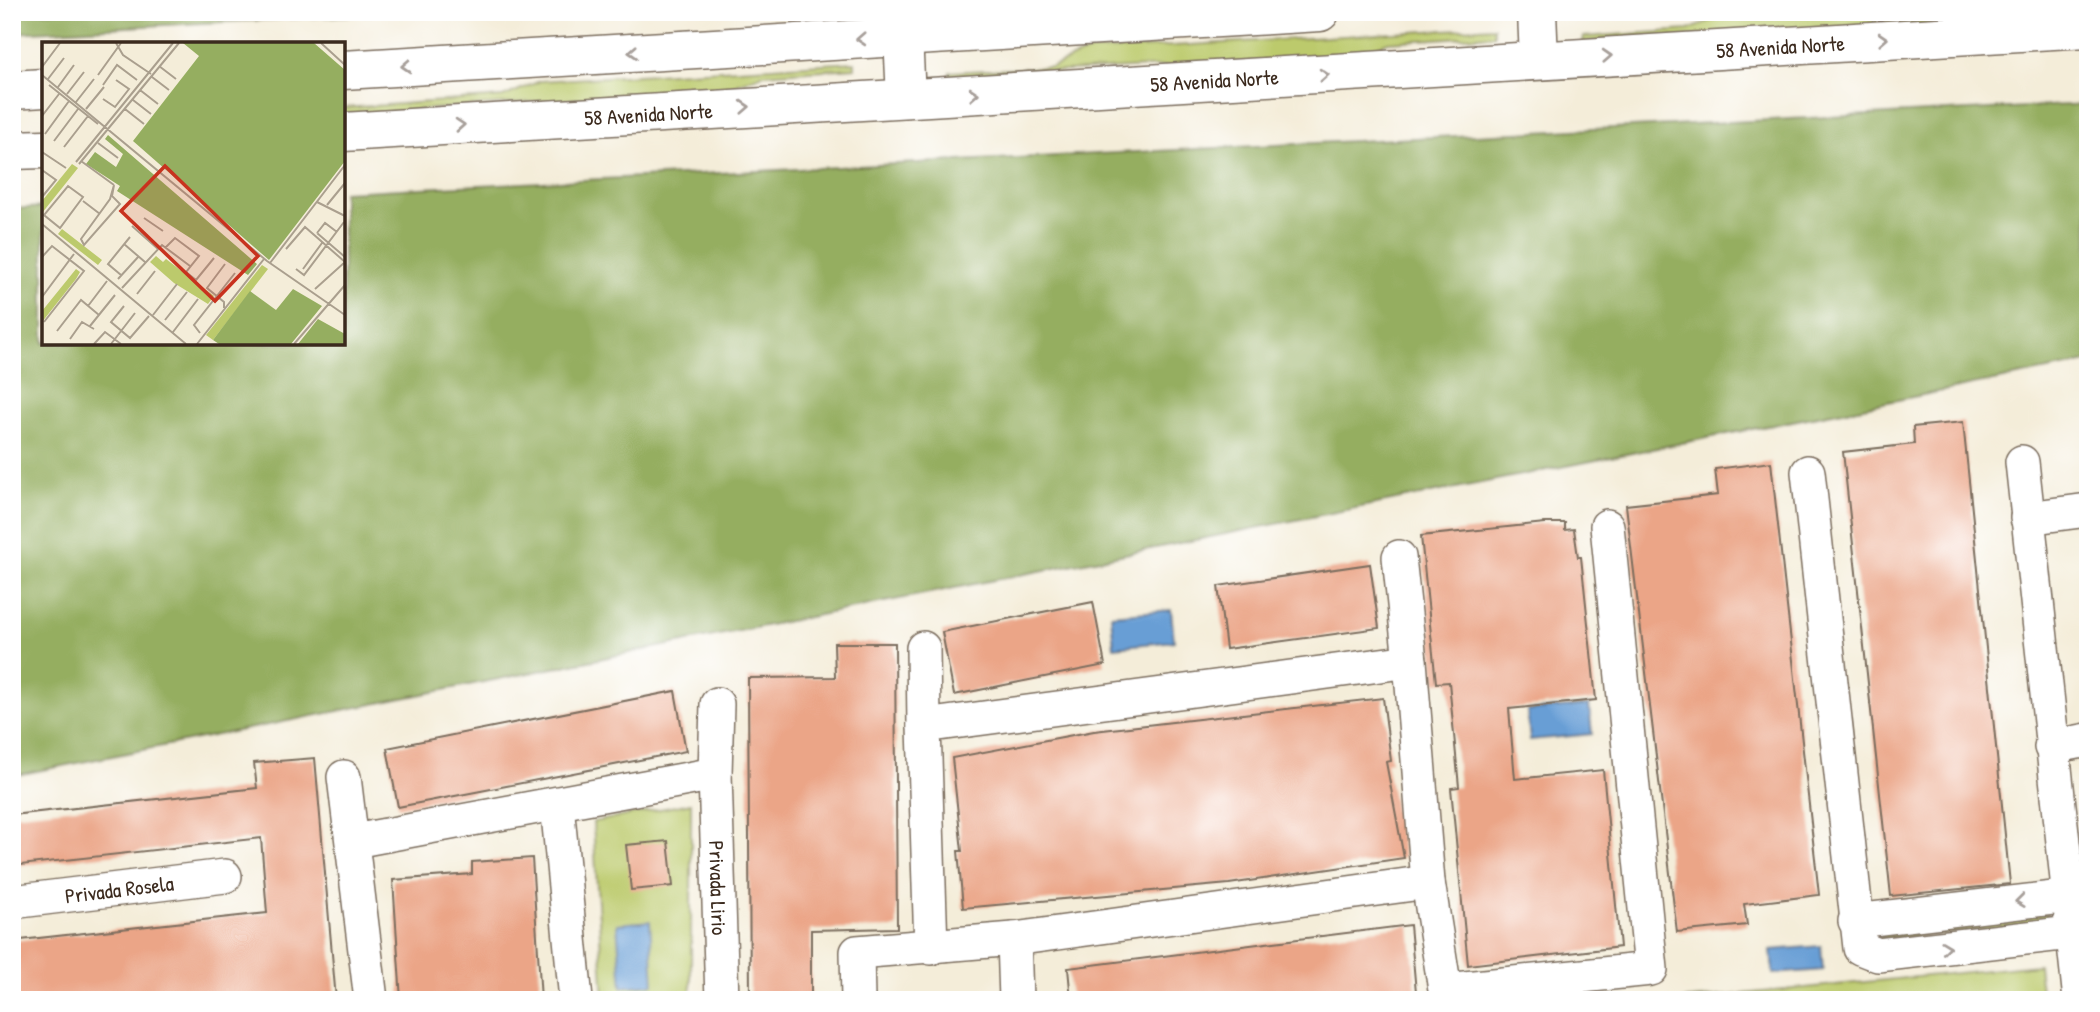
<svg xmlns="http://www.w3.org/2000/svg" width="2100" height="1012" font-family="'Patrick Hand',sans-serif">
	<rect width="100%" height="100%" fill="#fff"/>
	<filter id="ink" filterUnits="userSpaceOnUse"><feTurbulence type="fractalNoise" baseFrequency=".0143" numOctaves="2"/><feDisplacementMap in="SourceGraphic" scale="14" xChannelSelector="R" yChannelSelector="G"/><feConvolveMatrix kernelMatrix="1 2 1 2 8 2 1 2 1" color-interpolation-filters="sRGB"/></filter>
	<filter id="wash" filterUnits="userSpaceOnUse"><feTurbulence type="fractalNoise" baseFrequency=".00686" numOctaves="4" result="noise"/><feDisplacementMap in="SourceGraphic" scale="28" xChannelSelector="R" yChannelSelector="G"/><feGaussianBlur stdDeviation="1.57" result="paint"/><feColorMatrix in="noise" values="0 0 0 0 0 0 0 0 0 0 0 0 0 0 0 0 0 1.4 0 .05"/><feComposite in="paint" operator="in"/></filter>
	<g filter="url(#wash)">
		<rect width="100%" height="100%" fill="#f4edd9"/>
		<!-- green -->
		<path fill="#bcca6c" stroke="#7c7a45" stroke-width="2" d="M 1982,12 L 1962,22 L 1583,42 L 1584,37 L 1689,30 L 1728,13 Z
			M 1494,27 L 1494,35 L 1388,42 L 1353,57 L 949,77 L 950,72 L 1052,67 L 1089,51 Z
			M 855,62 L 855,68 L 763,74 L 724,89 L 343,115 L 343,108 L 503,97 L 540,81 Z
			M 691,803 L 691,1000 L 604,1000 L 593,822 Z
			M 2047,913 L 2048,924 L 1881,939 L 1881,929 Z
			M 2038,965 L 2042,1000 L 1682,1000 Z"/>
		<!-- forest -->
		<path fill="#95ae60" stroke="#686c3f" stroke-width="2" d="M 12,12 L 415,12 L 12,33 Z
			M 2088,104 L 2088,362 L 12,776 L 12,209 L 44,207 L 44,343 L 343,343 L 343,192 Z"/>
		<!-- water -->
		<path fill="#679ed5" stroke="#51647a" stroke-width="2" d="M 1171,610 L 1174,641 L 1114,647 L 1111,615 Z
			M 1589,705 L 1592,734 L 1530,740 L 1527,711 Z
			M 650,921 L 654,984 L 622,987 L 617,924 Z
			M 1821,946 L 1823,970 L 1773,974 L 1771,950 Z"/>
		<g id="blocks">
			<!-- building -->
			<path fill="#eba587" d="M 1963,422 L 2010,884 L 1891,896 L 1843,452 L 1914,444 L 1913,427 Z
				M 1771,462 L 1819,895 L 1744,904 L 1747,925 L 1677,932 L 1626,505 L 1718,495 L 1715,469 Z
				M 1545,523 L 1565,523 L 1565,530 L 1574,529 L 1578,557 L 1581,557 L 1596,700 L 1509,709 L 1515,779 L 1603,770 L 1620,947 L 1468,965 L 1451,788 L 1459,787 L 1449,682 L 1436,683 L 1421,536 Z
				M 1370,564 L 1379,628 L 1226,649 L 1218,586 Z
				M 1093,602 L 1105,665 L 954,695 L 942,632 Z
				M 834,643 L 895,643 L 897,928 L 811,930 L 811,1000 L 750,1000 L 748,678 L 835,677 Z
				M 675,691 L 686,751 L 398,807 L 387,748 Z
				M 1383,698 L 1391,761 L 1386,762 L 1404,858 L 1229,884 L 963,908 L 958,851 L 962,851 L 952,758 L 1094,731 Z
				M 315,758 L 336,1000 L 12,1000 L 12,941 L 267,913 L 261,838 L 12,866 L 12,815 L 257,788 L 254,763 Z
				M 668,841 L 673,886 L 631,890 L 626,845 Z
				M 532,858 L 541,1000 L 401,1000 L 393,880 L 472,874 L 472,862 Z
				M 1410,925 L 1416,992 L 1349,1000 L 1071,1000 L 1068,968 Z"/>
		</g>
	</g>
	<g filter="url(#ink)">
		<use href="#blocks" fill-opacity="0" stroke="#7c6e5f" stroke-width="2"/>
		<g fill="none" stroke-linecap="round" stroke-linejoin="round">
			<!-- street casing -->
			<g stroke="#7c6e5f" stroke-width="36">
				<g id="street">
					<path d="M 2022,462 L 2080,1000"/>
					<path d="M 1808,472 L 1860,948 L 1878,955 L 2088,931"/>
					<path d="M 2027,518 L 2088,510"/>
					<path d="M 1399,557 L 1410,661"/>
					<path d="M 923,648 L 924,726"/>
					<path id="s1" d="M 717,704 L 715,774 L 722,1000"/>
					<path d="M 2051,747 L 2088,740"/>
					<path d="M 344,777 L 371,1000"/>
					<path d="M 557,804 L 576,1000"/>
					<path d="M 354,841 L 715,774"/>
					<path id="s2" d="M 12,902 L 225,876"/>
					<path d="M 1855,921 L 2088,894"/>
					<path d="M 1014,939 L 1016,1000"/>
					<path d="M 931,948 L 924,726 L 1410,661 L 1428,882 L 1445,990 L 1651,969 L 1607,526"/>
					<path d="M 858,1000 L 857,952 L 1014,939 L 1428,882"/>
				</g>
			</g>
			<!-- secondary casing -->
			<g stroke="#7c6e5f" stroke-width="41">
				<g id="secondary">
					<path d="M 1537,12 L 1539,60"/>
					<path d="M 903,36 L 906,98"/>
					<path d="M 343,70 L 1320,12"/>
					<path d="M 12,90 L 44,88"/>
					<path id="s3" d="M 343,132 L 2088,28"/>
					<path d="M 12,150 L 44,149"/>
				</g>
			</g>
			<!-- street -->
			<use href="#street" stroke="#fff" stroke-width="33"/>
			<!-- secondary -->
			<use href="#secondary" stroke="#fff" stroke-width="38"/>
		</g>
		<!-- one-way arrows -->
		<defs><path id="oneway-chevron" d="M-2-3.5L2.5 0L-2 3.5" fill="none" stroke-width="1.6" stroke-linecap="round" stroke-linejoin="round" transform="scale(1.75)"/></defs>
		<g stroke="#a79f9a">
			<use href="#oneway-chevron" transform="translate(861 39) rotate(177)"/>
			<use href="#oneway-chevron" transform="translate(1883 39) rotate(-3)"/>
			<use href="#oneway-chevron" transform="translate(633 52) rotate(177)"/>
			<use href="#oneway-chevron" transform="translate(1607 56) rotate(-3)"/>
			<use href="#oneway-chevron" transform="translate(406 66) rotate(177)"/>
			<use href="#oneway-chevron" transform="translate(1324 75) rotate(-4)"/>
			<use href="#oneway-chevron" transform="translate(974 94) rotate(-3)"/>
			<use href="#oneway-chevron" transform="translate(745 107) rotate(-3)"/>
			<use href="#oneway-chevron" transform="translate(460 125) rotate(-4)"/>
			<use href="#oneway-chevron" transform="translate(2020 901) rotate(173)"/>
			<use href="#oneway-chevron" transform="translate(1946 947) rotate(-7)"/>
		</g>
	</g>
	<g text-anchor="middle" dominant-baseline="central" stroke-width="6" stroke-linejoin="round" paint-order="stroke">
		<!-- street labels -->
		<g font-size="21" fill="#3b2a1e" stroke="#fff">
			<text stroke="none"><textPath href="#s3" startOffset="1440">58 Avenida Norte</textPath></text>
			<text stroke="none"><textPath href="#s3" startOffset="873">58 Avenida Norte</textPath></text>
			<text stroke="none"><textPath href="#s3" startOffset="306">58 Avenida Norte</textPath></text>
			<text stroke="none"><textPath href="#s1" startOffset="184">Privada Lirio</textPath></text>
			<text stroke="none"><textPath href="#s2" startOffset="108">Privada Rosela</textPath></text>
		</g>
	</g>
	<!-- overview -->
	<g transform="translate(42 42)">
		<rect width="303" height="303" fill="#f4edd9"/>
		<path d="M 30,122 L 36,126 L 0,171 L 0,159 ZM 20,187 L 60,218 L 56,223 L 16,192 ZM 114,214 L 121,220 L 124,217 L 172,254 L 166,262 L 132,241 L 108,220 ZM 220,223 L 226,227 L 171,298 L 164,293 ZM 34,227 L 38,230 L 34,237 L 0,280 L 0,269 Z" fill="#bcca6c"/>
		<path d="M 141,1 L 272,1 L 303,28 L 303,119 L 227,218 L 91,99 L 157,14 ZM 66,93 L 215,222 L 206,233 L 75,149 L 78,144 L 44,122 L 53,110 L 74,125 L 81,112 L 63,97 ZM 251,247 L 280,264 L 249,302 L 177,302 L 171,298 L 208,249 L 234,268 ZM 276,277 L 303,292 L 303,302 L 256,302 Z" fill="#95ae60"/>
		<path fill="none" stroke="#aa9f8e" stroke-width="2" d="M 74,1 L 81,13 L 109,32M 279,1 L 303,23M 117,24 L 134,37M 0,25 L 18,1M 0,33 L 225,219 L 303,273M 56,33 L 79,1M 110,35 L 127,48M 6,37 L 22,16M 7,43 L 56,82M 61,43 L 75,23 L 95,38M 16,45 L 32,23M 98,48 L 116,62M 25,52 L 42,30M 61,57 L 73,65 L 87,47 L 74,38M 91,58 L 109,72M 34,60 L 52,37M 44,67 L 62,45M 83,67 L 102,82M 0,74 L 17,52M 3,92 L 27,59M 12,99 L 36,67M 56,101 L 76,116M 22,105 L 46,74M 0,110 L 24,126M 39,119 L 72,143M 34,120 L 131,1M 37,122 L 137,1M 0,128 L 14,138 L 0,155M 72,143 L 70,154 L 78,162 L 42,203 L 39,197 L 68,157 ZM 26,144 L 41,155 L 18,186 L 2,173 ZM 41,159 L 58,172M 275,160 L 303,174M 285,163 L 303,141M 102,176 L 121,189M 0,182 L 144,302M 90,184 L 116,207M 275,191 L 303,215M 275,191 L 283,181 L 295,190M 82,202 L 103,220M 123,206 L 133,196 L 157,214 L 144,230 L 154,238 L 172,216M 244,207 L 263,185 L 303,220M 0,215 L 10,204 L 42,229 L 2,280M 228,221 L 303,123M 254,227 L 262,233 L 302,180M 261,227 L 280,201M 79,233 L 66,222 L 88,195M 76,237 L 97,214M 80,246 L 120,203 L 148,224M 273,247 L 303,220M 95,252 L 113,229M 0,255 L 32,212M 46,264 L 65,239M 82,264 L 69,280 L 88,296 L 107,274M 182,266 L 182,260 L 165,246 L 183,222M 111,273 L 135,242M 123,278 L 145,250M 48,284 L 73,253M 15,289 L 39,258 L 57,273M 131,290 L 156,257M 158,291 L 152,283 L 193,231M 28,297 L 40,280 L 52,287M 52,302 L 63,290 L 79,302M 69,302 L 93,271M 155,302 L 222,217M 252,302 L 303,243"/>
		<path fill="#c8321e" fill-opacity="0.15" stroke="#c8321e" stroke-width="3.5" d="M 123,124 L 216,214 L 173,259 L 79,169 Z"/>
		<rect width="303" height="303" fill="none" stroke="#3b2a1e" stroke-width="3.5"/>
	</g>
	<!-- margin -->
	<rect width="2100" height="1012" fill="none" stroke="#fff" stroke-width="42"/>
</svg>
